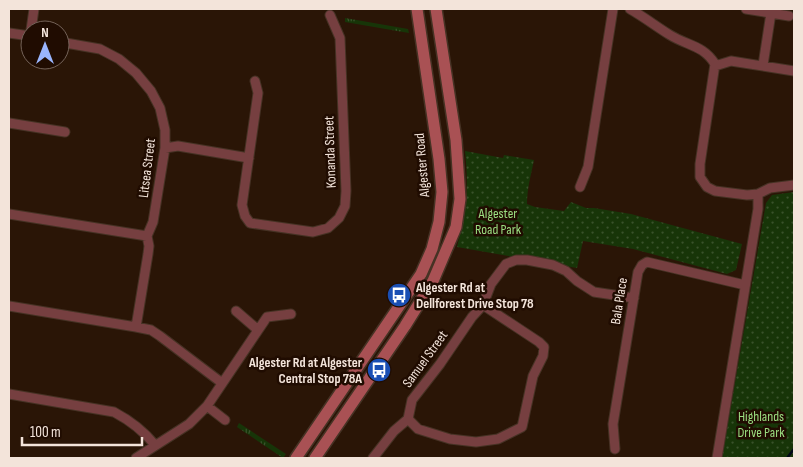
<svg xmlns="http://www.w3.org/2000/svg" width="803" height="467" font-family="'Sofia Sans Condensed',sans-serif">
	<defs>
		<pattern id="grass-tufts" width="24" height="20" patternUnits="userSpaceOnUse" patternTransform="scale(1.25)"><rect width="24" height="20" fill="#173508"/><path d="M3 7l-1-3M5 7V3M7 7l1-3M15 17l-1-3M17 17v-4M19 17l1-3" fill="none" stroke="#39522b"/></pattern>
		<pattern id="park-dots" width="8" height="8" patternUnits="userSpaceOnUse" patternTransform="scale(1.25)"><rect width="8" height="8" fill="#173508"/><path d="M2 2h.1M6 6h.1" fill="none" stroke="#39522b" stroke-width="1.8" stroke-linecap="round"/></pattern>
	</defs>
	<rect width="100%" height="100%" fill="#2a1506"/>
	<!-- grass -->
	<path fill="url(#grass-tufts)" d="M 345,18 L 408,29 L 409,33 L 345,22 Z
		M 239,423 L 286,454 L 283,458 L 237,427 Z"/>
	<!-- park -->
	<path fill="url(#park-dots)" d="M 465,151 L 503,158 L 504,155 L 534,160 C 531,175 527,189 527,204 L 535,207 L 564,211 L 571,202 L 586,208 L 594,208 L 631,214 L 742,244 L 736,270 L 727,274 L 633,249 L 583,241 L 577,268 L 457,247 C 466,212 469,188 465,151 Z
		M 794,192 L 794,458 L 722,458 L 766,203 L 772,195 Z"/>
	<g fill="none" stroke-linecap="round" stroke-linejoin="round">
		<!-- stream -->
		<path stroke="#000918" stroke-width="2.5" d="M 787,458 L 794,449"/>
		<!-- minor casing -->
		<g stroke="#463224" stroke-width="11">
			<path id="minor" d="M 630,9 C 644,17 657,27 670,35 C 688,46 703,45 715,64 L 700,164 L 700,177 L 707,187 L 715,191 L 747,195 L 758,194 L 770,188 L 794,185
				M 746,9 L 789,16
				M 31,30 L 34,9
				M 9,33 L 30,36
				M 60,42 L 100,49 L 119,59 L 136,73 L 151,91 L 160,108 L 165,130 L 165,148 L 153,222 L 147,236 L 149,246 L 148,254 L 136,327
				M 763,65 L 771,13
				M 715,66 L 731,61 L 794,71
				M 255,81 L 258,93 L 242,205 L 245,216 L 250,223 L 313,232 L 328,228 L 339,218 L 345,206 L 346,191 L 340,38 L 330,15
				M 9,123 L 65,132
				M 165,148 L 178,146 L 249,158
				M 580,187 L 588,167 L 613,9
				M 9,214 L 147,236
				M 9,306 L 136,327 L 151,330 L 160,336 L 222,383
				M 236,311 L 258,330
				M 9,394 L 114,412 C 131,421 143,430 155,445
				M 207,406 L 225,420
				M 408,419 L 418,429 L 450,439 L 476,442 L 498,439 L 522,427 L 533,376 L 543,356 L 544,347 L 539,342 L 483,305
				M 615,449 L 613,424 L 638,272 L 642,265 L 647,262 L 745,285
				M 136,458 L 189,424 L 207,406 L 267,317 L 291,314
				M 373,458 L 394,431 L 408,419 L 412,400 L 440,364 L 472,317 L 483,305 L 491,284 L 506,264 L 516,260 L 527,260 L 553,265 L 566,271 L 577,281 L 594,292 L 634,298
				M 717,458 L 758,209 L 758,194"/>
		</g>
		<!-- secondary casing -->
		<g stroke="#463224" stroke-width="14">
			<path id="secondary" d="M 296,458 L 421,274 L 432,249 L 439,222 L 442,192 L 439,159 L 417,9
				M 315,458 L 405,326 L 433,281 L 456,227 L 460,199 L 456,140 L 436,9"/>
		</g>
		<!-- minor -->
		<use href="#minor" stroke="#763f40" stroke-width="9"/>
		<!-- secondary -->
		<use href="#secondary" stroke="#a95154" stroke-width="11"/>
	</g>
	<!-- icons -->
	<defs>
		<g id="bus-disc" transform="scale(1.25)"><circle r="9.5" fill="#1a4fb4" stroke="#200c01"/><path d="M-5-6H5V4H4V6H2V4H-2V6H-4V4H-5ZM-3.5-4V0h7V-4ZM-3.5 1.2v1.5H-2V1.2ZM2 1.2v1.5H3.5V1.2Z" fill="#fff"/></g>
	</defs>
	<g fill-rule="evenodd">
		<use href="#bus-disc" x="399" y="295"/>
		<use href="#bus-disc" x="379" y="370"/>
	</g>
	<g text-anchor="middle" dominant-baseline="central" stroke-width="5" stroke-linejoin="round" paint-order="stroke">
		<!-- street labels -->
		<g font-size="14" fill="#f3e4da" stroke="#200c01">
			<text transform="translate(330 152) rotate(-92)">Konanda Street</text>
			<text transform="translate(422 165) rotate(-95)">Algester Road</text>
			<text transform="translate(147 168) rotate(-83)">Litsea Street</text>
			<text transform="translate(619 301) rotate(-81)">Bala Place</text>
			<text transform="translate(425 359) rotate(-54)">Samuel Street</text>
		</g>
		<!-- park labels -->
		<g font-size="14" fill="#9bde81" stroke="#200c01">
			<text x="498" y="213">Algester<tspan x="498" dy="16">Road Park</tspan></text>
			<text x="761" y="416">Highlands<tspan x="761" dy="16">Drive Park</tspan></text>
		</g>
		<!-- poi labels -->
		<g font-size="14" font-weight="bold" fill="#f3e4da" stroke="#200c01" text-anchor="start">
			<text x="416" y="287">Algester Rd at<tspan x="416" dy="16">Dellforest Drive Stop 78</tspan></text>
			<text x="362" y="362" text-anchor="end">Algester Rd at Algester<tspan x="362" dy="16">Central Stop 78A</tspan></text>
		</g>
	</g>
	<!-- border -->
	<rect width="803" height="467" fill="none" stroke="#f3e4da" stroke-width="20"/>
	<!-- north arrow -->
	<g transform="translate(45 45)"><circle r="24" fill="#200c01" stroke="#746258"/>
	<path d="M0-4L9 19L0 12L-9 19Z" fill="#9ab5fd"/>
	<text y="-8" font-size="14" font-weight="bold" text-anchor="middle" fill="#f3e4da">N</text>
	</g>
	<!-- scale -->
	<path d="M22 437v8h120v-8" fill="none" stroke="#f3e4da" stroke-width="2.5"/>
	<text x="30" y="437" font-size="15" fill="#f3e4da" stroke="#200c01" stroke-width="4" paint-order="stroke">100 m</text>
</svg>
